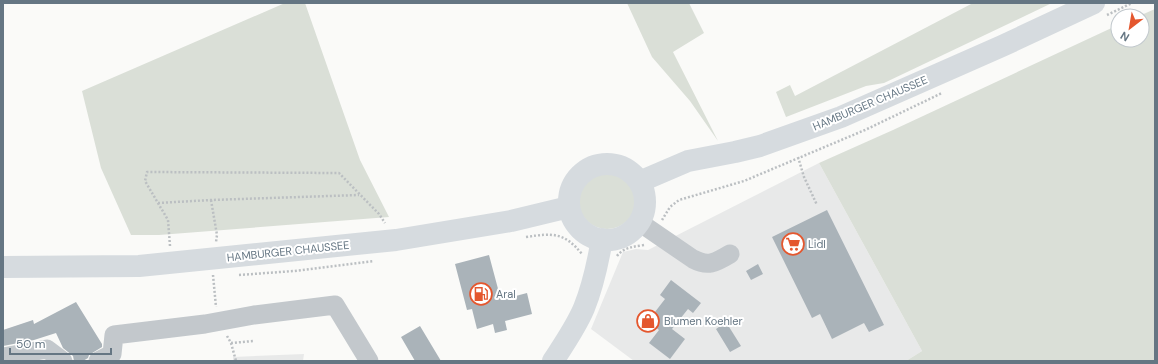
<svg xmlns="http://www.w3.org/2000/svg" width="1158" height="364" font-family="'DM Sans',sans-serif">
	<rect width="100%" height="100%" fill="#fafaf8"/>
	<!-- built -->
	<path fill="#e8e9e9" d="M 819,163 L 922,351 L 906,361 L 634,361 L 591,329 L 623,252 L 636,249 L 648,250 Z
		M 304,354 L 303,361 L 233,361 L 233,357 Z"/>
	<!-- green -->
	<path fill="#dadfd7" d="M 285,3 L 305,3 L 360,160 L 389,217 L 159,235 L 131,235 L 101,168 L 82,91 Z
		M 627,3 L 689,3 L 704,33 L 673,52 L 718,141 L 690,101 L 652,57 Z
		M 973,3 L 1052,3 L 884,83 L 866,86 L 786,117 L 776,92 L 790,85 L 795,96 Z
		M 1155,9 L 1155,361 L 906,361 L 922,351 L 819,163 L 893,130 L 1118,25 L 1118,40 L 1142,40 L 1142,16 L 1139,16 Z
		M578 200a29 29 0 1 1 58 0a29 29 0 1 1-58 0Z"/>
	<!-- building -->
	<path fill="#aab3b9" d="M 827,210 L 884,325 L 869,332 L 864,323 L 832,339 L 820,314 L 812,318 L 772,237 Z
		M 489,255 L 501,300 L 527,293 L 532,314 L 505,321 L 507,330 L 495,333 L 493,324 L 477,329 L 472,309 L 467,310 L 455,264 Z
		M 758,264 L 763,274 L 751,280 L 746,271 Z
		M 671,280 L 701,303 L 693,313 L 688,309 L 672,329 L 685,339 L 670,359 L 649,343 L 659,330 L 648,321 L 665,299 L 660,295 Z
		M 76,302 L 102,344 L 102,347 L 89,355 L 88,358 L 83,361 L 74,361 L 73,356 L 63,348 L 56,333 L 34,340 L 3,346 L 3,330 L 33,320 L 34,324 Z
		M 726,322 L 741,346 L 730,352 L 716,329 Z
		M 420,326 L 441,361 L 415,361 L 401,337 Z"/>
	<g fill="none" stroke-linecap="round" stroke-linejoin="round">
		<!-- path -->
		<path stroke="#bbbfc2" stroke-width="2.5" stroke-dasharray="2 2" stroke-linecap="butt" d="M 1107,15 L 1132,3
			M 798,157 L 804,177 L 817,205
			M 211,200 L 217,235 L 216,242
			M 158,203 L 211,200 L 359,195
			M 662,220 L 670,207 L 679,200 L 744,181 L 865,130 L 942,93
			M 526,237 C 553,233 564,232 582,254
			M 170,246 L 168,220 L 145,181 L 147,172 L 339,173 L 379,214 L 385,223
			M 617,256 C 624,247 633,247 644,245
			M 213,275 L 216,307
			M 239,275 L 294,271 L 374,261
			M 227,336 L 231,343 L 254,341
			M 231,343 L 236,361"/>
		<!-- minor -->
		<path stroke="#c3c8cc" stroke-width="19" d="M 639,222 L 693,259 C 708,267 715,263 730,254
			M 3,357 L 47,349 L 63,361
			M 98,361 L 112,354 L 114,335 L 205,324 L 254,315 L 335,305 L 369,361"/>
		<!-- major -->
		<path stroke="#d6dbdf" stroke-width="22" d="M569 202a38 38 0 1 1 76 0a38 38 0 1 1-76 0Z
			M 639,182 L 688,161 L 735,152 L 760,146 L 841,117 L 1002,46 L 1094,3
			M 3,267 L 139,266 L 396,240 L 511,221 L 569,207
			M 553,361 C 564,344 576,327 584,308 C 593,286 598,262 602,239"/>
	</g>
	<!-- icons -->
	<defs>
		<g id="supermarket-ring" transform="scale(1.15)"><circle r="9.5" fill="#fff" stroke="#e4572e" stroke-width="1.5"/><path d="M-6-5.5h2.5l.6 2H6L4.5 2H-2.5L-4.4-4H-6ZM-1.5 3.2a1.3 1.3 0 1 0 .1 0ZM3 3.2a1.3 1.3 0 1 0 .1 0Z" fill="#e4572e"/></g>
		<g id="fuel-ring" transform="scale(1.15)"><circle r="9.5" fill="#fff" stroke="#e4572e" stroke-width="1.5"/><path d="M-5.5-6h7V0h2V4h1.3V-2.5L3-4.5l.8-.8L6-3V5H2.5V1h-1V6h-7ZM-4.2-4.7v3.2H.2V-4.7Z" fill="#e4572e"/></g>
		<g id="shop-ring" transform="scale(1.15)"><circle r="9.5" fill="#fff" stroke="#e4572e" stroke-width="1.5"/><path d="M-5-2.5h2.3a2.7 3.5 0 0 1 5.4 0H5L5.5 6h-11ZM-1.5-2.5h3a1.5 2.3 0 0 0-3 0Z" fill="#e4572e"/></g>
	</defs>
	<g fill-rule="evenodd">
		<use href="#supermarket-ring" x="793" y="244"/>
		<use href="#fuel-ring" x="481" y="294"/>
		<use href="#shop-ring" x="648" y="321"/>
	</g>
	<g text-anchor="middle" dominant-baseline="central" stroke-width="4" stroke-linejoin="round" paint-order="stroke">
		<!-- street labels -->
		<g font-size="11" fill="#657683" stroke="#fff">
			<text transform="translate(870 103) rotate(-23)">HAMBURGER CHAUSSEE</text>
			<text transform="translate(288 251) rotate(-6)">HAMBURGER CHAUSSEE</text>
		</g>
		<!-- poi labels -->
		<g font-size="11" fill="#657683" stroke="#fff" text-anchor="start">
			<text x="808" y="244">Lidl</text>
			<text x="496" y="294">Aral</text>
			<text x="664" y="321">Blumen Koehler</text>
		</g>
	</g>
	<!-- border -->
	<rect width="1158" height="364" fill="none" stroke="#657683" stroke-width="8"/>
	<!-- north arrow -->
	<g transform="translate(1130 28) rotate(211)"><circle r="19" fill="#ffffff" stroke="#c1c8cd"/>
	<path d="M0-3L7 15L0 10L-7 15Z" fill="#e4572e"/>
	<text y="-6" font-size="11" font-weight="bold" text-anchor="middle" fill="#657683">N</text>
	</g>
	<!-- scale -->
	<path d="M10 348v6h101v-6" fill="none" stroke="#657683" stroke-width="2"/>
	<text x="16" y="348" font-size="12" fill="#657683" stroke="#ffffff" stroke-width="3" paint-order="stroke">50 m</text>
</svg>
